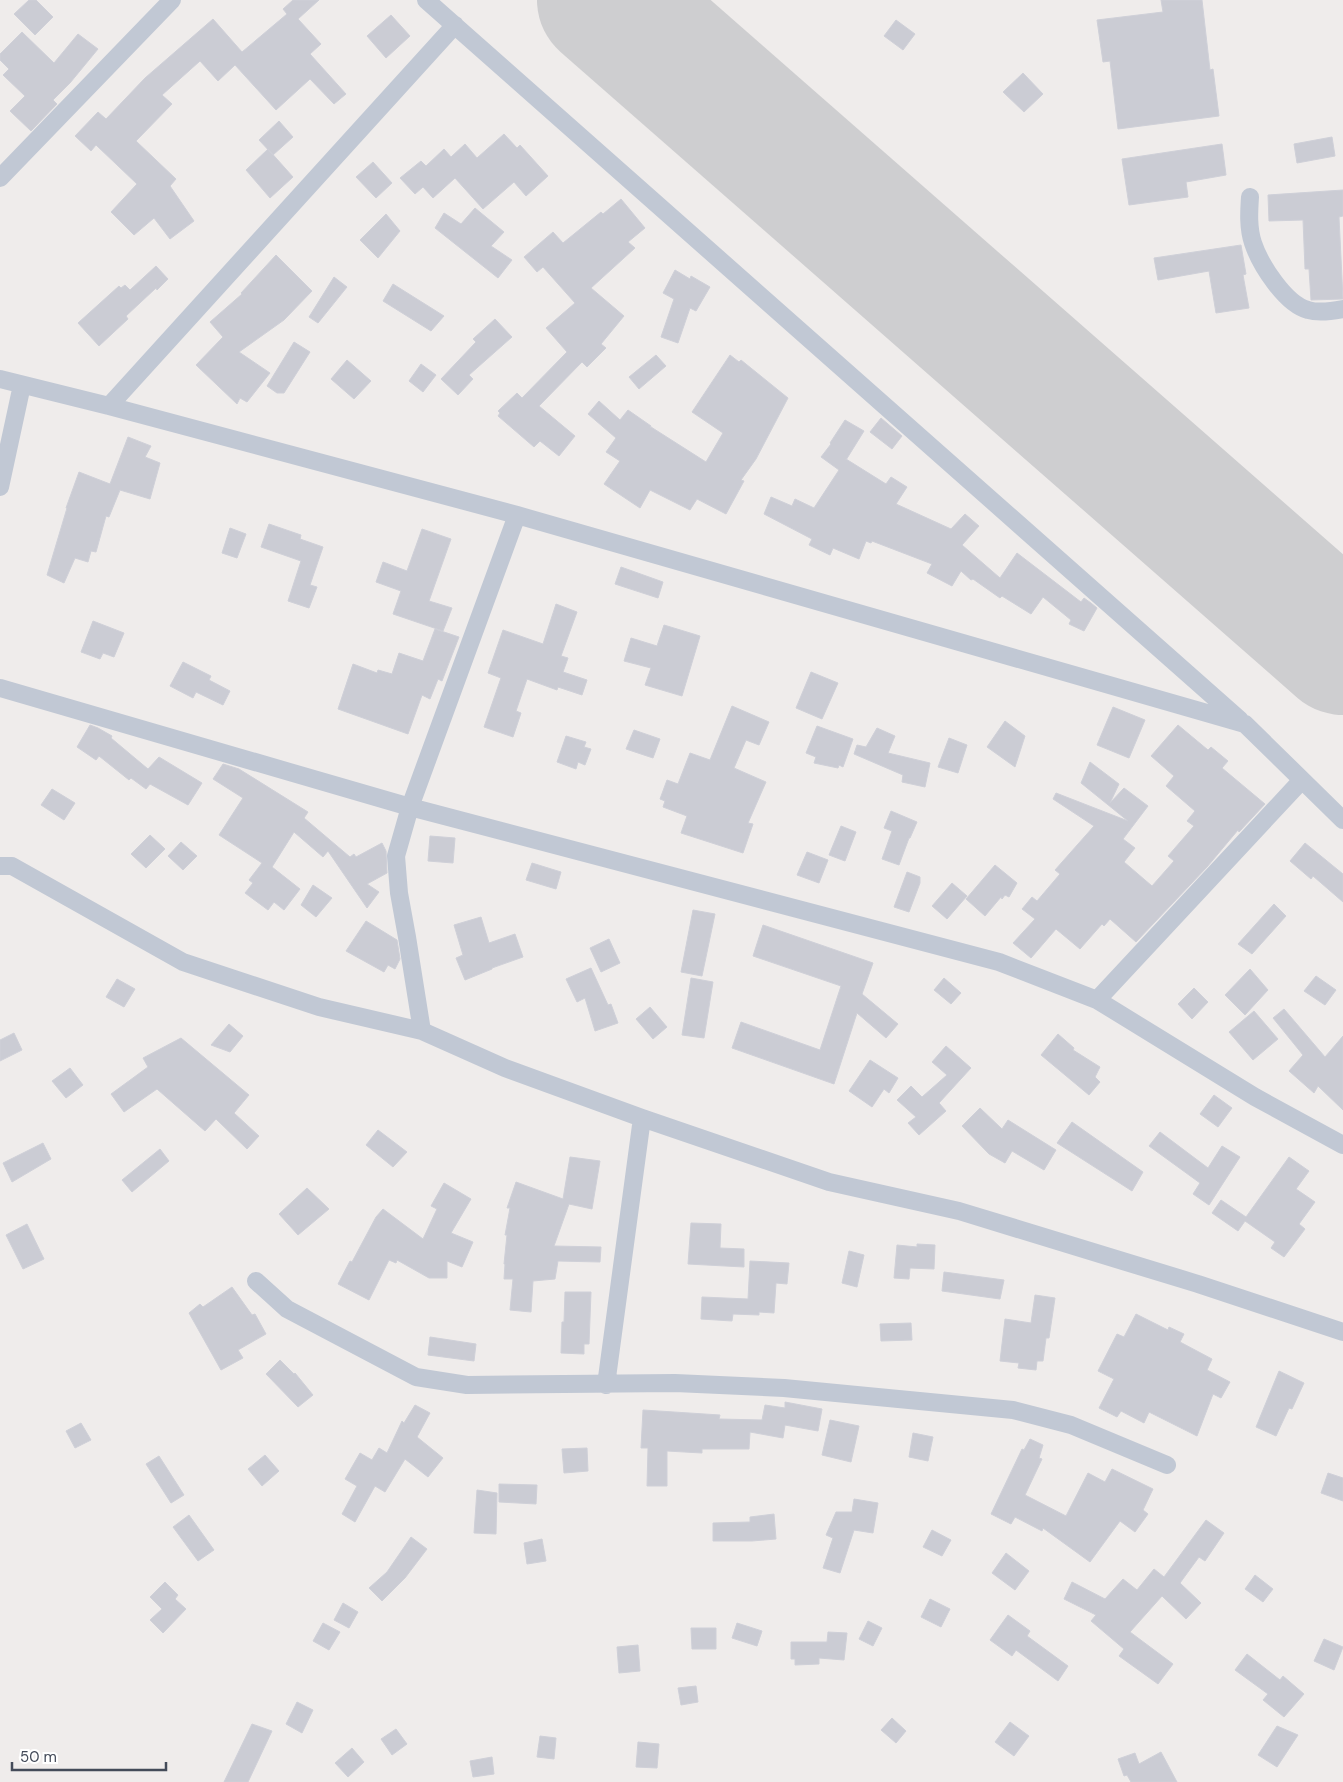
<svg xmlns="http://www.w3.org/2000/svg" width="1343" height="1782" font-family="'DM Sans',sans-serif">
	<rect width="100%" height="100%" fill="#efeceb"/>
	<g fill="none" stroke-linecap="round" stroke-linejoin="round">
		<!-- runway -->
		<path stroke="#ceced0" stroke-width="138" d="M 606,0 L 1343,646"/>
	</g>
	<!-- building -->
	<path fill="#cbccd4" stroke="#cfd0d8" d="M 29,0 L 36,0 L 53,17 L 35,35 L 14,14 Z
		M 293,0 L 319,0 L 298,19 L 321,44 L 310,54 L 346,94 L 334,104 L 310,79 L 276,110 L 235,65 L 218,81 L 200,61 L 162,95 L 172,104 L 136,141 L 176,179 L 170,186 L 194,221 L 170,239 L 154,218 L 134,235 L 111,212 L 137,184 L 96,145 L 91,151 L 75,136 L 98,112 L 106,119 L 145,78 L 213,19 L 242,52 L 287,14 L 283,9 Z
		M 1161,0 L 1202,0 L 1210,70 L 1213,69 L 1219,116 L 1118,129 L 1110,61 L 1103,62 L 1097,20 L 1163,12 Z
		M 391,15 L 410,36 L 386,58 L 367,36 Z
		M 896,20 L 915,34 L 903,50 L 884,36 Z
		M 22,32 L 54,63 L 78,34 L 98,49 L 70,83 L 53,100 L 57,104 L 31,131 L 10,111 L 25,96 L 3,75 L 9,69 L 0,60 L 0,54 Z
		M 1023,73 L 1043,94 L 1024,112 L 1003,92 Z
		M 279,121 L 293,137 L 273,155 L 259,140 Z
		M 504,134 L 517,148 L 520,145 L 548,176 L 526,196 L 514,182 L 483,209 L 455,178 L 433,198 L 423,187 L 415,194 L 400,178 L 421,161 L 426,166 L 444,149 L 451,157 L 465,144 L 477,158 Z
		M 1332,137 L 1335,156 L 1297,163 L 1294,144 Z
		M 1222,144 L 1226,175 L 1186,182 L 1188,197 L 1129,205 L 1122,159 Z
		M 268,149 L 293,177 L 270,198 L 246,170 Z
		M 373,162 L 392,183 L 376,198 L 356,177 Z
		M 1343,190 L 1343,216 L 1339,217 L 1343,299 L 1311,300 L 1309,269 L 1305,269 L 1303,220 L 1269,221 L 1268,195 Z
		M 621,199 L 645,228 L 628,242 L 635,248 L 591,288 L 624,316 L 601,344 L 606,348 L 587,367 L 582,362 L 539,406 L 575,436 L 559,456 L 540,441 L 534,447 L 498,416 L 500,413 L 498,411 L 517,393 L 522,398 L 567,352 L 546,328 L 575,303 L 543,267 L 537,272 L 524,257 L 553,232 L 563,243 L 601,212 L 603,214 Z
		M 475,208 L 504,232 L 491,246 L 512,260 L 498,278 L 435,228 L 444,213 L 461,224 Z
		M 386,214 L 400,231 L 378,258 L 360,240 Z
		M 1241,245 L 1246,274 L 1243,275 L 1249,308 L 1216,313 L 1209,271 L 1158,280 L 1154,258 Z
		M 276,255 L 312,291 L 284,320 L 239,352 L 270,373 L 247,402 L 240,398 L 237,404 L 196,365 L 223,337 L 210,322 L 242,294 L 241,293 Z
		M 156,266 L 168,279 L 157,290 L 156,288 L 126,316 L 128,319 L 99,346 L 78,323 L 119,286 L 121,288 L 125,285 L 130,290 Z
		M 675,270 L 690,279 L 691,276 L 710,287 L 696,311 L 690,308 L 678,343 L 661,337 L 674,299 L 663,293 Z
		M 334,277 L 347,287 L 318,323 L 309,317 Z
		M 393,284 L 444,316 L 431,331 L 383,301 Z
		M 495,319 L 512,337 L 469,375 L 473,379 L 458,395 L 441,379 L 476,342 L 473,339 Z
		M 294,342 L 310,352 L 284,393 L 277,393 L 267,386 Z
		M 656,355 L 666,366 L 639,389 L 629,377 Z
		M 730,355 L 739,362 L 741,360 L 788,398 L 756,459 L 741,480 L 744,481 L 726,514 L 697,499 L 690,510 L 650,490 L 640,508 L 604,484 L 620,461 L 606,452 L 616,438 L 588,414 L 599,401 L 620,420 L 628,410 L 651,426 L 650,428 L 651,427 L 706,462 L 723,433 L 692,412 Z
		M 347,360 L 371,381 L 354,399 L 331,379 Z
		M 421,364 L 436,375 L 423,392 L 409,381 Z
		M 881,418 L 902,436 L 892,449 L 870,432 Z
		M 845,420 L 864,431 L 846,460 L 846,459 L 886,484 L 891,477 L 907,487 L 896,504 L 951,529 L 965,514 L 979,526 L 962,545 L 1000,578 L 1017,553 L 1081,602 L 1084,598 L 1091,603 L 1097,608 L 1084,631 L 1069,624 L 1071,620 L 1043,597 L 1031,614 L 1002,596 L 1000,598 L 973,579 L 971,580 L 961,571 L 952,586 L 927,573 L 932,564 L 872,541 L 871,543 L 866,541 L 859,559 L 833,548 L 830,555 L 809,545 L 812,539 L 764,514 L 771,497 L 792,506 L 795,499 L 814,508 L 839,470 L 821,457 L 831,444 L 830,443 Z
		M 128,437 L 151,446 L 145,457 L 160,463 L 150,499 L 120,490 L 109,517 L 106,516 L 96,552 L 91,551 L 88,562 L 75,558 L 64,583 L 47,575 L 67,508 L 66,508 L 79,472 L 110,484 Z
		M 269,524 L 301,535 L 300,539 L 323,547 L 310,585 L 317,587 L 309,608 L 288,601 L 301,561 L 261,547 Z
		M 230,528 L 246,534 L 237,558 L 222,553 Z
		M 422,529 L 451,539 L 429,601 L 452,608 L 443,631 L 393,614 L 401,591 L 376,582 L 383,562 L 407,571 Z
		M 621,567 L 663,582 L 658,598 L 615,584 Z
		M 556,604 L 577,612 L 561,656 L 568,658 L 563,672 L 587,680 L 582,695 L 558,687 L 557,690 L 527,679 L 516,711 L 521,713 L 513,737 L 484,727 L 501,678 L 488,673 L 503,630 L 543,644 Z
		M 93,621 L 124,633 L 114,657 L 103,653 L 100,659 L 81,652 Z
		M 664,625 L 700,636 L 682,696 L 645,685 L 651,668 L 624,661 L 631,638 L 657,646 Z
		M 435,629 L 459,637 L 442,681 L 438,679 L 430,699 L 422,695 L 408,734 L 338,709 L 353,664 L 377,673 L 378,670 L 392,674 L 399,653 L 423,661 Z
		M 183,662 L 211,676 L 209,680 L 230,691 L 223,705 L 196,692 L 193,698 L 170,686 Z
		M 811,672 L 838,683 L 822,719 L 796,708 Z
		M 732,706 L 769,722 L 759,745 L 746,740 L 734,768 L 766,782 L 748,823 L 753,824 L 743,853 L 681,833 L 687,816 L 663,807 L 665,801 L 660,799 L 667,780 L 678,784 L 690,753 L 710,760 Z
		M 1113,707 L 1145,720 L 1129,758 L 1097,745 Z
		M 1005,721 L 1025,736 L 1015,767 L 987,747 Z
		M 90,725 L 98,728 L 112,736 L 111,738 L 148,769 L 159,757 L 202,783 L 188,805 L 150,784 L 146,789 L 131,778 L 129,780 L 99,756 L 96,760 L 77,747 Z
		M 1178,725 L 1208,750 L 1211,747 L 1228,761 L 1222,768 L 1265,804 L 1239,832 L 1238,830 L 1207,867 L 1136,942 L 1110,919 L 1104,926 L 1102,924 L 1080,949 L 1056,929 L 1031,958 L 1013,943 L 1035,919 L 1022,909 L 1032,897 L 1037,901 L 1060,874 L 1055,870 L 1094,826 L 1053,799 L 1056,793 L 1128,821 L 1081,783 L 1090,762 L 1119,784 L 1110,803 L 1124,788 L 1148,806 L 1123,839 L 1135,848 L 1124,862 L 1152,886 L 1174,861 L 1168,856 L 1194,826 L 1187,821 L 1195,811 L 1166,786 L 1174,776 L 1151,756 Z
		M 817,726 L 853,739 L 843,767 L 839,765 L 838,768 L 814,763 L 816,757 L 806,753 Z
		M 877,728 L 895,736 L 888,753 L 930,763 L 925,787 L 902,782 L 903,775 L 854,754 L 857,745 L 866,747 Z
		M 634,730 L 660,739 L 653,758 L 626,749 Z
		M 566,736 L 586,742 L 584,747 L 591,749 L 585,765 L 578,762 L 576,769 L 557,762 Z
		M 949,738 L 967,745 L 958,773 L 938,767 Z
		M 223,764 L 239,769 L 308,812 L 304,818 L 350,857 L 354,854 L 356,857 L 382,843 L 386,851 L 387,873 L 367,884 L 379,892 L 367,908 L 328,851 L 323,857 L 294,832 L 272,867 L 300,889 L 284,910 L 274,902 L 268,910 L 245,893 L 253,883 L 249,880 L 262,863 L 219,835 L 243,798 L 213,779 Z
		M 52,789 L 75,803 L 64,820 L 41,805 Z
		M 891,811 L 917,822 L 910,838 L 909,838 L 899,865 L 882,859 L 892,831 L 884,828 Z
		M 841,826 L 856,832 L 845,861 L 829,855 Z
		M 150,835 L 165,849 L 146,868 L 131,854 Z
		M 430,836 L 455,838 L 453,863 L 428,861 Z
		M 181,842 L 197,856 L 183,870 L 168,856 Z
		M 1305,843 L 1343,874 L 1343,902 L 1313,876 L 1311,879 L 1290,861 Z
		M 807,852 L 828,860 L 819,883 L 797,875 Z
		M 532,863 L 561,872 L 556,889 L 526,880 Z
		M 995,865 L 1017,883 L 1009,897 L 1005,895 L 1002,899 L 1001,897 L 985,916 L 966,899 Z
		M 907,872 L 920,877 L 920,883 L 909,912 L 894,907 Z
		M 952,883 L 967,896 L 947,919 L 932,906 Z
		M 313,885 L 332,898 L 316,917 L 301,905 Z
		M 1274,904 L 1286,916 L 1252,954 L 1238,944 Z
		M 693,910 L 715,914 L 702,976 L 681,972 Z
		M 481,917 L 489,943 L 515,934 L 523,957 L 492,968 L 492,969 L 465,980 L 456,958 L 463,955 L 454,925 Z
		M 366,921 L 397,940 L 400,959 L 395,969 L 388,965 L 384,972 L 346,951 Z
		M 763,925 L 873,963 L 862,994 L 898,1024 L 886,1038 L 857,1013 L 834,1084 L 732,1048 L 741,1022 L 820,1050 L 841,986 L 753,956 Z
		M 609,939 L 620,963 L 601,972 L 590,948 Z
		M 591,968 L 608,1005 L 611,1004 L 618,1023 L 595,1031 L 585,998 L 577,1002 L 566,979 Z
		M 1250,969 L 1268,990 L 1245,1015 L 1225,995 Z
		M 1316,976 L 1336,990 L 1325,1005 L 1304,991 Z
		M 691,978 L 713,982 L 704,1038 L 682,1035 Z
		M 944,978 L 961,993 L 951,1004 L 934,990 Z
		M 117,979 L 135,989 L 124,1007 L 106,997 Z
		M 1194,988 L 1208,1002 L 1192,1019 L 1178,1004 Z
		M 650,1007 L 667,1027 L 653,1039 L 636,1019 Z
		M 1284,1009 L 1325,1057 L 1343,1036 L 1343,1110 L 1318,1086 L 1314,1093 L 1289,1071 L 1303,1055 L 1273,1018 Z
		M 1254,1011 L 1278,1039 L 1253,1060 L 1229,1032 Z
		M 229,1024 L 243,1036 L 230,1052 L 211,1045 Z
		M 14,1033 L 22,1050 L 0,1061 L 0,1040 Z
		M 1058,1034 L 1074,1048 L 1073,1050 L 1100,1067 L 1095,1077 L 1100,1082 L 1089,1095 L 1041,1055 Z
		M 181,1038 L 249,1095 L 234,1113 L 259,1136 L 247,1149 L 216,1119 L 205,1131 L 157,1089 L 124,1112 L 111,1094 L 148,1067 L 143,1058 Z
		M 946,1046 L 971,1068 L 939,1103 L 946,1111 L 919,1135 L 908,1123 L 916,1117 L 897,1100 L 911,1086 L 922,1097 L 947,1075 L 932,1062 Z
		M 870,1060 L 898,1078 L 889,1093 L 884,1089 L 872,1107 L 849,1091 Z
		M 70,1068 L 83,1085 L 66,1098 L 52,1081 Z
		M 1214,1095 L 1232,1108 L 1218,1127 L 1200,1114 Z
		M 980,1108 L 1002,1129 L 1008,1120 L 1056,1150 L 1044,1170 L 1012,1151 L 1005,1163 L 989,1154 L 962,1126 Z
		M 1072,1122 L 1143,1172 L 1132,1191 L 1057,1143 Z
		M 378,1130 L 407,1152 L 393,1167 L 366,1145 Z
		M 1160,1132 L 1208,1168 L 1222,1146 L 1240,1157 L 1209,1205 L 1193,1194 L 1200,1183 L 1149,1146 Z
		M 43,1143 L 51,1159 L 12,1182 L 3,1163 Z
		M 160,1149 L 169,1161 L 132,1192 L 122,1180 Z
		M 570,1157 L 600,1161 L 592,1209 L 569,1204 L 554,1246 L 601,1247 L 600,1262 L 558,1261 L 555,1279 L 533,1281 L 531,1312 L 510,1310 L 513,1279 L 504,1279 L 505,1264 L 504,1264 L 507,1235 L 505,1235 L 510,1208 L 507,1208 L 516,1182 L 563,1199 Z
		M 1289,1157 L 1309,1171 L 1296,1189 L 1315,1202 L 1299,1224 L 1305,1229 L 1284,1257 L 1271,1248 L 1275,1242 L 1245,1221 L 1238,1231 L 1212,1213 L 1221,1200 L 1246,1217 Z
		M 444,1183 L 471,1199 L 451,1233 L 473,1242 L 462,1267 L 447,1261 L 447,1278 L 429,1278 L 397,1260 L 396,1263 L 389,1260 L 369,1300 L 338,1284 L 350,1261 L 352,1262 L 376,1217 L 383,1209 L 423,1239 L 437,1209 L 431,1206 Z
		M 307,1188 L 329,1209 L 298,1235 L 279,1214 Z
		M 691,1223 L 721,1224 L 720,1248 L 744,1249 L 744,1267 L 688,1264 Z
		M 27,1224 L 44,1259 L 23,1269 L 6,1235 Z
		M 917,1244 L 935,1245 L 934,1269 L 910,1268 L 909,1279 L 894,1278 L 897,1245 L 917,1247 Z
		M 849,1251 L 864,1255 L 857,1287 L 842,1283 Z
		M 750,1261 L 789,1263 L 787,1284 L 776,1283 L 774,1313 L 759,1312 L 759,1315 L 733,1314 L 732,1321 L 701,1319 L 702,1297 L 748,1299 Z
		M 944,1272 L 1004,1280 L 1000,1299 L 942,1291 Z
		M 232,1287 L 252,1315 L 255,1314 L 266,1334 L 238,1350 L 243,1358 L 221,1370 L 189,1313 L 200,1304 L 203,1307 Z
		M 565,1292 L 591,1292 L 589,1344 L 584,1344 L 584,1354 L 561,1353 L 562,1322 L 564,1322 Z
		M 1035,1295 L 1055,1298 L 1049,1338 L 1046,1338 L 1043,1361 L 1037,1361 L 1036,1370 L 1018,1368 L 1019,1363 L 1000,1361 L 1005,1319 L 1031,1323 Z
		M 1136,1314 L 1168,1330 L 1169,1327 L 1184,1334 L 1180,1342 L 1212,1359 L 1207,1370 L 1230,1382 L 1221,1398 L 1213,1394 L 1197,1436 L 1149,1412 L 1144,1423 L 1121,1411 L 1117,1417 L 1099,1408 L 1114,1379 L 1098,1371 L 1117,1334 L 1124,1337 Z
		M 911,1323 L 912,1340 L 881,1341 L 880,1324 Z
		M 430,1337 L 476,1344 L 474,1361 L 428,1355 Z
		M 280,1360 L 294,1374 L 295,1373 L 313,1395 L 298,1407 L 266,1374 Z
		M 1279,1371 L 1304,1383 L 1292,1409 L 1289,1408 L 1276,1436 L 1256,1427 Z
		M 785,1402 L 822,1409 L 818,1431 L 785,1425 L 783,1438 L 750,1432 L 749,1449 L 702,1449 L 702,1453 L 667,1451 L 667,1486 L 647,1486 L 648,1448 L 641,1448 L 643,1410 L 720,1415 L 719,1419 L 762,1420 L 765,1405 L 785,1408 Z
		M 415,1405 L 430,1413 L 417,1437 L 443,1458 L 428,1477 L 405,1459 L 385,1492 L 375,1486 L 355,1522 L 342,1514 L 357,1486 L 345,1479 L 360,1453 L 372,1460 L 379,1448 L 387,1453 L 402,1421 L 404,1423 Z
		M 830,1420 L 859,1426 L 851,1462 L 822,1455 Z
		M 81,1423 L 91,1440 L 75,1448 L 66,1431 Z
		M 913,1433 L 933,1437 L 928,1461 L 909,1457 Z
		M 1030,1439 L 1043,1445 L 1039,1458 L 1042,1459 L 1025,1495 L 1066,1516 L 1088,1473 L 1105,1482 L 1112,1469 L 1153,1489 L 1143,1510 L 1148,1514 L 1135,1532 L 1120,1521 L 1090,1562 L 1043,1528 L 1042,1531 L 1015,1517 L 1011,1524 L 991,1514 L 1022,1449 L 1024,1450 Z
		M 587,1448 L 588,1471 L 564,1473 L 562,1449 Z
		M 265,1455 L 279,1471 L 262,1486 L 248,1469 Z
		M 159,1456 L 184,1495 L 171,1503 L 146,1464 Z
		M 1328,1473 L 1343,1478 L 1343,1501 L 1321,1493 Z
		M 499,1484 L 537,1485 L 536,1504 L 499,1502 Z
		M 477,1490 L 497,1493 L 496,1534 L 474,1533 Z
		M 854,1499 L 878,1503 L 873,1533 L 854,1530 L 840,1573 L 823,1568 L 833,1538 L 826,1535 L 836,1512 L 852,1512 Z
		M 774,1514 L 776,1539 L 752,1541 L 713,1541 L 713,1523 L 750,1522 L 750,1517 Z
		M 189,1515 L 214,1550 L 198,1561 L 173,1527 Z
		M 1206,1520 L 1224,1533 L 1205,1561 L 1199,1557 L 1180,1583 L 1201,1603 L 1186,1619 L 1162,1596 L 1130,1632 L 1173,1664 L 1158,1684 L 1119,1656 L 1124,1649 L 1091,1621 L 1096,1615 L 1064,1599 L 1072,1582 L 1105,1599 L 1123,1579 L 1137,1590 L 1154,1569 L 1164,1577 Z
		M 932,1530 L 951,1540 L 942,1556 L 923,1547 Z
		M 411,1537 L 427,1549 L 405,1578 L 382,1601 L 369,1588 L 387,1572 Z
		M 542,1539 L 546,1561 L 527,1564 L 524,1543 Z
		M 1006,1553 L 1029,1571 L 1015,1590 L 992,1573 Z
		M 1255,1575 L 1273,1589 L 1263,1602 L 1245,1589 Z
		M 165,1582 L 178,1595 L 175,1599 L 186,1609 L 163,1633 L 150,1620 L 162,1609 L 150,1597 Z
		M 930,1599 L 950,1609 L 941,1627 L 921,1617 Z
		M 343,1603 L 358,1612 L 349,1628 L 334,1620 Z
		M 1008,1615 L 1030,1631 L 1027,1636 L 1068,1666 L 1058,1681 L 1016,1650 L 1012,1656 L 990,1640 Z
		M 868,1621 L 882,1628 L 873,1646 L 859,1639 Z
		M 323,1623 L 340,1632 L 329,1650 L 313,1641 Z
		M 737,1623 L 762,1631 L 757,1646 L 732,1638 Z
		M 691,1628 L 716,1628 L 716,1649 L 692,1649 Z
		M 828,1632 L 847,1633 L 844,1660 L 819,1658 L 819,1664 L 795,1665 L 795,1659 L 791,1659 L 791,1642 L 827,1642 Z
		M 1324,1639 L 1343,1647 L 1334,1670 L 1314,1661 Z
		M 638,1645 L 640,1671 L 619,1673 L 617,1647 Z
		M 1247,1654 L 1280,1680 L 1283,1676 L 1304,1694 L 1284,1717 L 1263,1700 L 1268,1694 L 1235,1670 Z
		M 696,1686 L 698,1702 L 681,1705 L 678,1688 Z
		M 297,1702 L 313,1710 L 302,1733 L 286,1724 Z
		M 892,1718 L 906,1731 L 896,1743 L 881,1730 Z
		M 1010,1722 L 1029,1736 L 1014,1756 L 995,1742 Z
		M 252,1724 L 272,1731 L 248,1782 L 224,1782 Z
		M 1277,1726 L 1298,1735 L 1277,1767 L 1258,1755 Z
		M 396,1729 L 407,1744 L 392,1755 L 381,1739 Z
		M 540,1736 L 556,1738 L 554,1759 L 537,1757 Z
		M 638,1742 L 659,1744 L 657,1768 L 636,1767 Z
		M 352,1748 L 364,1762 L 348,1777 L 335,1763 Z
		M 1161,1752 L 1177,1782 L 1131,1782 L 1127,1775 L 1124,1776 L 1118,1759 L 1135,1753 L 1139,1764 Z
		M 492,1757 L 494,1774 L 473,1777 L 470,1761 Z"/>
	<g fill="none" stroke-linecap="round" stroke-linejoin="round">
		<!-- street -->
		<path stroke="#c1c8d4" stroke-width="18" d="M 426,0 L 1240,720
			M 0,178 L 172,0
			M 1250,197 C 1249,212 1248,228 1253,243 C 1260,264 1285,304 1308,310 C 1318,313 1333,311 1343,309
			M 0,379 L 109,406 L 517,515 L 1245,724 L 1343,820
			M 109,406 L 455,25
			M 0,487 L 22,385
			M 0,688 L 410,807 L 999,962 L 1097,1000 L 1255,1097 L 1343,1145
			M 0,866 L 12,866 L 183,962 L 319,1007 L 422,1031 L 505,1068 L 642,1118 L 829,1182 L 959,1211 L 1198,1284 L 1343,1332
			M 1097,1000 L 1302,780
			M 422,1031 L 407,937 L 399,893 L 396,856 L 410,807 L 517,515
			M 256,1281 L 287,1309 L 416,1377 L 467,1385 L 675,1383 L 784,1388 L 1013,1410 L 1071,1425 L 1167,1465
			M 606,1385 L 642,1118"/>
	</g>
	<!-- scale -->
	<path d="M12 1762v8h154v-8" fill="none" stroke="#444b59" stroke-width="2.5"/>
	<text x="20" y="1762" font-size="15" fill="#444b59" stroke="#ffffff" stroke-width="4" paint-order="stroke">50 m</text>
</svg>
